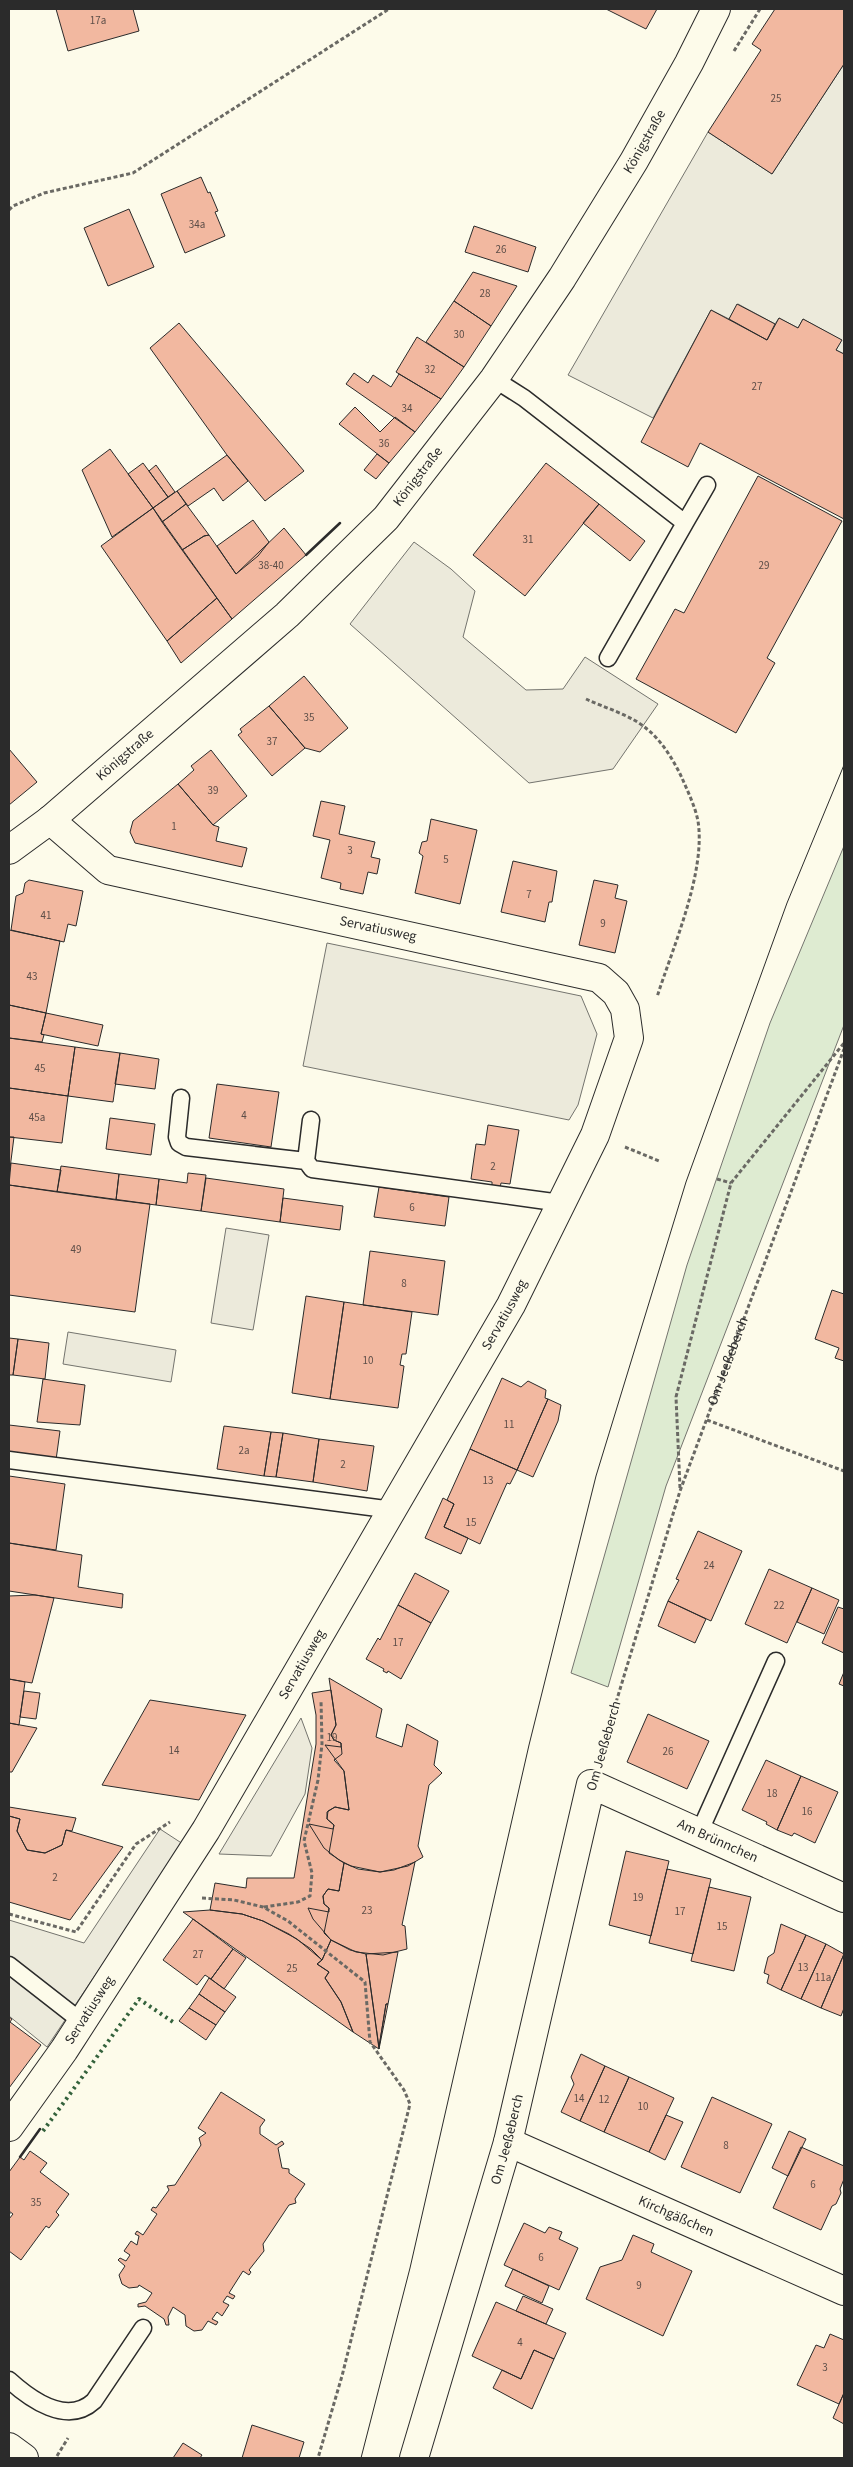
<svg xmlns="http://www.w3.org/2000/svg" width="853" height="2467" font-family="'Source Sans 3',sans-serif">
	<rect width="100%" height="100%" fill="#fdfbea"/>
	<!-- green -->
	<path fill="#deebd1" stroke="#74746e" d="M 844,846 L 844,1025 L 666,1486 L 608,1687 L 571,1673 L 687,1265 L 770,1023 Z"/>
	<!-- parking -->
	<path fill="#eceadb" stroke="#74746e" d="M 844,64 L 844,354 L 836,350 L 841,340 L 803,319 L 798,328 L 779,318 L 775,324 L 738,304 L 729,319 L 711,310 L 653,418 L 568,375 L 708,132 L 772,174 Z
		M 414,542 L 451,569 L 475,591 L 463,637 L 526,690 L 563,689 L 585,657 L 658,704 L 613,769 L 529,783 L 350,624 Z
		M 327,943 L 581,996 L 597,1034 L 578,1105 L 569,1120 L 303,1066 Z
		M 226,1228 L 269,1235 L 253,1330 L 211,1323 Z
		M 68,1332 L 176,1350 L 171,1382 L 63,1364 Z
		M 301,1718 L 312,1748 L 305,1794 L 271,1856 L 219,1854 Z
		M 160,1829 L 183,1844 L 47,2047 L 9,2016 L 9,1920 L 84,1943 Z"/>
	<!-- building -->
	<path fill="#f2b8a0" stroke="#2b2b2b" d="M 56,9 L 133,9 L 139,31 L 68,51 Z
		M 606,9 L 657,9 L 646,29 Z
		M 775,9 L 844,9 L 844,64 L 772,174 L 708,132 L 761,50 L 752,44 Z
		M 201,177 L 208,193 L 210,192 L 218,211 L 215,212 L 225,236 L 185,253 L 161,194 Z
		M 129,209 L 154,267 L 108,286 L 84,228 Z
		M 474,226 L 536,247 L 528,272 L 465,252 Z
		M 473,272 L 517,286 L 491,326 L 454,301 Z
		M 454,301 L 491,326 L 464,367 L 426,342 Z
		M 737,304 L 775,324 L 767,340 L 729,319 Z
		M 711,310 L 767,340 L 779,318 L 798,328 L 803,319 L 842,340 L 836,350 L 844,354 L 844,519 L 700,443 L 688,467 L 641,442 Z
		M 179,323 L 304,471 L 265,501 L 227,455 L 150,348 Z
		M 417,337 L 464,367 L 441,399 L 396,372 Z
		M 354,373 L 368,383 L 373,375 L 391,387 L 399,374 L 441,399 L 415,432 L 346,384 Z
		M 355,407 L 380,432 L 395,417 L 415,432 L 389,463 L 339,424 Z
		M 110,449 L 153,508 L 112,537 L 82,470 Z
		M 377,454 L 389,463 L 376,479 L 364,470 Z
		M 227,455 L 248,481 L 223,501 L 214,488 L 188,506 L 177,491 Z
		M 143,463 L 168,497 L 153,508 L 128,474 Z
		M 546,463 L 599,504 L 525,596 L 473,555 Z
		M 156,465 L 175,492 L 168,497 L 149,471 Z
		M 758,476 L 842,521 L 767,658 L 775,663 L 736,733 L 636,679 L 675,609 L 684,613 Z
		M 177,491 L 186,504 L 162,522 L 153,508 Z
		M 186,504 L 209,535 L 204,536 L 182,550 L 162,522 Z
		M 599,504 L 645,541 L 630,561 L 583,523 Z
		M 153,508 L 217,598 L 167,641 L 101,546 Z
		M 253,520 L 269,542 L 258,556 L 236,574 L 217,546 Z
		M 284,528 L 306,555 L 232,619 L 182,550 L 204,536 L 209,535 L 236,574 Z
		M 217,598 L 232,619 L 181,663 L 167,641 Z
		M 304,676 L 348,728 L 320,752 L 305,748 L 269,706 Z
		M 269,706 L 305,748 L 272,776 L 238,735 L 242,732 L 240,729 Z
		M 9,749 L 37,782 L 9,805 Z
		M 211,750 L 247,796 L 213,825 L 178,784 L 194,770 L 191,766 Z
		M 178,784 L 213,825 L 219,827 L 216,841 L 247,848 L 242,867 L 135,843 L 130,832 L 133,821 Z
		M 321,801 L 345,806 L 339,834 L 375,842 L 371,857 L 380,859 L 377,874 L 368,872 L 363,894 L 340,889 L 341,883 L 321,878 L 330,840 L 313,836 Z
		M 431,819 L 477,830 L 460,904 L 415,893 L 423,856 L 419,853 L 422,842 L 427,841 Z
		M 513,861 L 557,871 L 552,902 L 549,902 L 545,922 L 501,912 Z
		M 29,880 L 83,891 L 76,926 L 68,924 L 64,942 L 11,930 L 16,896 L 23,893 L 25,883 Z
		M 594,880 L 618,885 L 615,898 L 627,901 L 615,953 L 579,945 Z
		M 9,930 L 60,941 L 46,1013 L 9,1005 Z
		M 9,1005 L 46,1013 L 41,1034 L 44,1035 L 42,1042 L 9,1038 Z
		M 46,1013 L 103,1025 L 98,1046 L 41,1034 Z
		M 9,1038 L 75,1047 L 68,1096 L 9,1088 Z
		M 75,1047 L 120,1053 L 113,1102 L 68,1096 Z
		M 120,1053 L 159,1059 L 155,1089 L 115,1084 Z
		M 217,1084 L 279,1092 L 271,1147 L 209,1138 Z
		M 9,1088 L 68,1096 L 62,1143 L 9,1137 Z
		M 110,1118 L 155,1124 L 151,1155 L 106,1149 Z
		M 488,1125 L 519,1130 L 510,1184 L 501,1183 L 500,1188 L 492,1187 L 492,1182 L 471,1179 L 476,1144 L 485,1145 Z
		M 9,1137 L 14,1137 L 9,1176 Z
		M 11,1163 L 61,1170 L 57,1192 L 9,1185 Z
		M 61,1166 L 119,1174 L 116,1200 L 57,1192 Z
		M 188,1173 L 206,1175 L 201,1211 L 156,1205 L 159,1179 L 187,1183 Z
		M 119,1174 L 159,1179 L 156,1205 L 116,1200 Z
		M 206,1178 L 284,1189 L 280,1222 L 201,1211 Z
		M 9,1185 L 150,1204 L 135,1312 L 9,1295 Z
		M 379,1187 L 449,1197 L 445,1226 L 374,1217 Z
		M 283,1198 L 343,1206 L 340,1230 L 280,1222 Z
		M 370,1251 L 445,1261 L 438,1315 L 363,1305 Z
		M 832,1290 L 844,1294 L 844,1361 L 835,1358 L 839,1348 L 815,1339 Z
		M 306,1296 L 344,1302 L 330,1399 L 292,1393 Z
		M 344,1302 L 412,1312 L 406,1354 L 402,1354 L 400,1365 L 404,1366 L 398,1408 L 330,1399 Z
		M 9,1338 L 18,1339 L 13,1375 L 9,1375 Z
		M 18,1339 L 49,1343 L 45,1379 L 13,1375 Z
		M 502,1378 L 521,1387 L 528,1381 L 546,1390 L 545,1398 L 548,1399 L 517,1470 L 470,1449 Z
		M 43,1379 L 85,1385 L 80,1425 L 37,1422 Z
		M 548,1399 L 561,1405 L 558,1421 L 533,1477 L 517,1470 Z
		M 9,1425 L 60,1431 L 56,1460 L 9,1453 Z
		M 224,1426 L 271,1432 L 264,1476 L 217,1469 Z
		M 271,1432 L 283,1433 L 276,1477 L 264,1476 Z
		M 283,1433 L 319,1439 L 313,1482 L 276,1477 Z
		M 319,1439 L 374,1446 L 367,1491 L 313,1482 Z
		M 470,1449 L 517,1470 L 510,1484 L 507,1483 L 480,1544 L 444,1527 L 454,1504 L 447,1500 Z
		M 9,1476 L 65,1484 L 56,1550 L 9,1543 Z
		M 443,1498 L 454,1504 L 444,1527 L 468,1538 L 461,1554 L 425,1538 Z
		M 698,1531 L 742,1551 L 711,1621 L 668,1601 L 679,1580 L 676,1579 Z
		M 9,1543 L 82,1555 L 78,1587 L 123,1594 L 122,1608 L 9,1591 Z
		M 769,1569 L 812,1588 L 787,1643 L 745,1624 Z
		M 415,1573 L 449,1591 L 431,1623 L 398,1605 Z
		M 812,1588 L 839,1600 L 824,1634 L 797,1622 Z
		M 35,1595 L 54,1598 L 32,1683 L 9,1679 L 9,1596 Z
		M 668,1601 L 706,1619 L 695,1643 L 658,1626 Z
		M 398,1605 L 431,1623 L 401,1679 L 388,1671 L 387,1673 L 383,1671 L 384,1669 L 366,1659 L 378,1638 L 380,1640 Z
		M 838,1607 L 844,1609 L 844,1653 L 822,1643 Z
		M 844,1672 L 844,1686 L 839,1684 Z
		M 329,1678 L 382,1709 L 376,1737 L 402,1747 L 407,1724 L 438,1741 L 434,1765 L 442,1773 L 429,1785 L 418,1846 L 423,1857 L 408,1866 L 380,1872 L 351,1866 L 339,1860 L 324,1848 L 309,1824 L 333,1829 L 334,1825 L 327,1819 L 328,1811 L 335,1807 L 349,1810 L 344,1771 L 325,1745 L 341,1747 L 341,1743 L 334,1740 L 331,1735 L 336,1725 Z
		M 9,1679 L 25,1682 L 19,1725 L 9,1723 Z
		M 331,1690 L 336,1725 L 331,1735 L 334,1740 L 341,1743 L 342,1754 L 334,1760 L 344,1771 L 349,1810 L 335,1807 L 327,1812 L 327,1819 L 334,1825 L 329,1853 L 344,1863 L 339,1891 L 328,1889 L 323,1896 L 324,1904 L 329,1908 L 324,1933 L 331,1940 L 322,1960 L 297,1939 L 263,1921 L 242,1914 L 210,1910 L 215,1883 L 246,1888 L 247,1878 L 294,1878 L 316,1744 L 316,1715 L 312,1693 Z
		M 24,1691 L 40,1693 L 36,1719 L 20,1717 Z
		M 150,1700 L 246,1715 L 199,1800 L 102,1785 Z
		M 648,1714 L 709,1741 L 687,1789 L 627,1762 Z
		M 9,1723 L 37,1728 L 12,1772 L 9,1772 Z
		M 766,1760 L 801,1776 L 777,1830 L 766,1824 L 767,1822 L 742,1810 Z
		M 801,1776 L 838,1792 L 815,1843 L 794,1833 L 792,1836 L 777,1830 Z
		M 9,1807 L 76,1818 L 72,1831 L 66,1830 L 62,1845 L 45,1853 L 27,1850 L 17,1831 L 20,1819 L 9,1816 Z
		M 9,1816 L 20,1819 L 17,1831 L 27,1850 L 45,1853 L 62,1845 L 66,1830 L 123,1847 L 70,1920 L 9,1902 Z
		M 626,1851 L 669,1861 L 651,1936 L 609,1925 Z
		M 415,1862 L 402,1925 L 405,1926 L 407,1949 L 383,1955 L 356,1952 L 331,1940 L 313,1919 L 308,1908 L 329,1912 L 329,1908 L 324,1904 L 323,1896 L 328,1889 L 339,1891 L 344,1863 L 358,1869 L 380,1872 L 394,1870 Z
		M 667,1869 L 711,1879 L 693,1954 L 649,1943 Z
		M 709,1887 L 751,1897 L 734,1971 L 691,1961 Z
		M 210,1910 L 242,1914 L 263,1921 L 289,1934 L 311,1949 L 322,1960 L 317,1964 L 329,1972 L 325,1978 L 341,2002 L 353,2032 L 183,1912 Z
		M 193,1919 L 233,1949 L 211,1979 L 205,1975 L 197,1985 L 163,1960 Z
		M 781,1924 L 806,1935 L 781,1990 L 767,1983 L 769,1975 L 764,1973 L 768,1957 L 774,1953 Z
		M 806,1935 L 826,1944 L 801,1999 L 781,1990 Z
		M 331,1940 L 350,1950 L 366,1954 L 379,2049 L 353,2032 L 341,2002 L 325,1978 L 329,1972 L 317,1964 L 322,1960 Z
		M 826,1944 L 844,1954 L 821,2008 L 801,1999 Z
		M 233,1949 L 246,1958 L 224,1989 L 211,1979 Z
		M 398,1952 L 388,2004 L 386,2004 L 379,2047 L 366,1954 Z
		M 844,1954 L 844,2008 L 841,2016 L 821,2008 Z
		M 209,1978 L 236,1997 L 225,2012 L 199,1994 Z
		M 199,1994 L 225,2012 L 216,2025 L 189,2008 Z
		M 386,2004 L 388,2004 L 379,2049 L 379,2047 Z
		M 189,2008 L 216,2025 L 206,2040 L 179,2021 Z
		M 9,2017 L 12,2019 L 10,2022 L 41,2045 L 9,2088 Z
		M 581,2054 L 605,2066 L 580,2121 L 561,2112 L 574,2084 L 571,2077 Z
		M 605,2066 L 629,2077 L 604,2132 L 580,2121 Z
		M 629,2077 L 674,2098 L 649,2152 L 604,2132 Z
		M 221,2092 L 265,2120 L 260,2127 L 260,2134 L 276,2145 L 282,2141 L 284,2144 L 278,2148 L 282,2168 L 289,2169 L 289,2173 L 305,2184 L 295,2199 L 296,2203 L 289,2205 L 263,2244 L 264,2251 L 249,2270 L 251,2272 L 249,2275 L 243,2271 L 229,2293 L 235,2296 L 233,2299 L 227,2296 L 223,2302 L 229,2305 L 222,2316 L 217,2312 L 212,2319 L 218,2322 L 216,2325 L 208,2321 L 202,2330 L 194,2331 L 186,2326 L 185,2315 L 173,2307 L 168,2317 L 169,2325 L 166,2325 L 164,2319 L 145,2306 L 138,2307 L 138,2304 L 146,2302 L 152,2293 L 139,2285 L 138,2287 L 129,2288 L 122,2284 L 119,2275 L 125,2266 L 118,2260 L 120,2258 L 126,2261 L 130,2255 L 124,2251 L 131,2241 L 137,2245 L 139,2236 L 135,2234 L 137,2231 L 143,2235 L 157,2214 L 151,2210 L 153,2207 L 156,2208 L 169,2190 L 167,2186 L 175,2185 L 201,2145 L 199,2138 L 206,2133 L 198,2128 Z
		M 712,2097 L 772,2124 L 740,2193 L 681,2167 Z
		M 666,2115 L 683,2122 L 665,2160 L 649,2152 Z
		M 789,2131 L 806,2139 L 788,2176 L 772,2168 Z
		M 801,2147 L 844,2166 L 844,2179 L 840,2189 L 841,2193 L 836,2204 L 832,2206 L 821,2230 L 773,2208 Z
		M 30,2151 L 47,2163 L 40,2172 L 69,2194 L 56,2212 L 59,2215 L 49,2228 L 46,2226 L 21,2260 L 9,2251 L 9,2219 L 13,2214 L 9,2211 L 9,2172 L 20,2157 L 24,2160 Z
		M 524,2223 L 545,2233 L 549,2227 L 562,2232 L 559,2239 L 578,2248 L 559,2290 L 504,2265 Z
		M 633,2235 L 654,2244 L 651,2252 L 692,2271 L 663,2336 L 586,2299 L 600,2267 L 622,2260 Z
		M 513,2269 L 549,2286 L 542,2303 L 505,2286 Z
		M 523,2296 L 553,2309 L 546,2324 L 516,2311 Z
		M 496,2302 L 566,2333 L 554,2359 L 534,2350 L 521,2379 L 472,2356 Z
		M 830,2334 L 844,2340 L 844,2393 L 839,2404 L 797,2385 L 816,2345 L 824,2348 Z
		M 534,2350 L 554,2359 L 532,2409 L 493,2388 L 502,2370 L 521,2379 Z
		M 844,2393 L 844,2424 L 833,2418 Z
		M 252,2425 L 304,2442 L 299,2458 L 242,2458 Z
		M 183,2443 L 202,2455 L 200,2458 L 173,2458 Z"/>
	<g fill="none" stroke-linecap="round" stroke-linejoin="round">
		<!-- service casing -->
		<g stroke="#2b2b2b" stroke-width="19">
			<path id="service" d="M 494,379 L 524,398 L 685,523 L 707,485
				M 608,658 L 685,523
				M 181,1098 L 177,1137 L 179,1143 L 186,1147 L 306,1161
				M 311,1120 L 306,1161 L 312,1169 L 561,1203
				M 9,1460 L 393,1510
				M 699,1833 L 776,1661
				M 9,1965 L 82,2022
				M 9,2380 C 30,2399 67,2426 94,2401 L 143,2328"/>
		</g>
		<!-- minor casing -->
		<g stroke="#2b2b2b" stroke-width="30">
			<g id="minor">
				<path id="s2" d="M 9,2127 L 64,2050 L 206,1830 L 511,1305 L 595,1135 L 629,1038 L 625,1009 L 616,993 L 599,978 L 108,870 L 50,820"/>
				<path id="s3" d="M 508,2142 L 844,2291"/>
				<path d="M 9,2447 L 24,2458"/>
				<path id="s4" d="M 414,2458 L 508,2142 L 591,1784 L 844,1898"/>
			</g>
		</g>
		<!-- tertiary casing -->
		<g stroke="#2b2b2b" stroke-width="30">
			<g id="tertiary">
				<path id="s5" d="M 9,850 L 50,820 L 287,615 L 386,518 L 494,379 L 562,278 L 634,161 L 689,63 L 716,9"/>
			</g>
		</g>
		<!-- path -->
		<g stroke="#6a6964" stroke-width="3" stroke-dasharray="4 2.5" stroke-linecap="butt">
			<path d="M 734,51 L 760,9"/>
			<path d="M 9,210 L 13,206 L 44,193 L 133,173 L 389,9"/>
			<path d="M 586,699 C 605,708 631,715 647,729 C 662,741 674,761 682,778 C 688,792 695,806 698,821 C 706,872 673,947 657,997"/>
			<path d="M 625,1147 L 659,1161"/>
			<path d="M 717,1179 L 731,1183"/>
			<path d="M 707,1420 L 844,1471"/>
			<path d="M 680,1488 L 676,1397 L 731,1183 L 844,1043"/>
			<path id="s1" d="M 601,1752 L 680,1491 L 844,1049"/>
			<path d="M 202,1898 L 234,1900 L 263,1907 L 288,1921 L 365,1982 L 370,2042 L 404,2090 L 410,2104 L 342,2376 L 318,2458"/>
			<path d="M 264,1907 L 298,1902 L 310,1896 L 312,1873 L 304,1841 L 318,1780 L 322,1744 L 321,1700"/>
			<path d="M 9,1914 L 76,1932 L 136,1844 L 170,1822"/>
			<path d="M 9,2213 L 10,2212"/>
			<path d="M 57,2456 L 68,2438"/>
		</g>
		<!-- service -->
		<use href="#service" stroke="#fdfbea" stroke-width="16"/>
		<!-- minor -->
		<use href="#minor" stroke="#fdfbea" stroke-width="28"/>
		<!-- tertiary -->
		<use href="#tertiary" stroke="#fdfbea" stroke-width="28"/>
		<!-- tram -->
		<path stroke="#2b2b2b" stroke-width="1" d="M 361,2458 L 410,2268 L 529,1745 L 596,1476 L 686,1182 L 787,903 L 844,765"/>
		<!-- hedge -->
		<path stroke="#34623c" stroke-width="4" stroke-dasharray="2.5 4" stroke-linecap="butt" d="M 43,2131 L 139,1999 L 173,2022"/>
		<!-- wall -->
		<path stroke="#2b2b2b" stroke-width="2.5" d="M 306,555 L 340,523
			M 20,2157 L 40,2129"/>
	</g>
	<g text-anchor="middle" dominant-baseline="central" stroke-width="4" stroke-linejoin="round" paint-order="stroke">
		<!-- number labels -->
		<g font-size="11" fill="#5d4e48">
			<text x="98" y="20">17a</text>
			<text x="776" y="98">25</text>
			<text x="197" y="224">34a</text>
			<text x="501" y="249">26</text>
			<text x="485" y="293">28</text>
			<text x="459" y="334">30</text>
			<text x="430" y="369">32</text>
			<text x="757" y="386">27</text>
			<text x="407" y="408">34</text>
			<text x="384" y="443">36</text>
			<text x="528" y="539">31</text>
			<text x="271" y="565">38-40</text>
			<text x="764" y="565">29</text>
			<text x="309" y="717">35</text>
			<text x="272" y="741">37</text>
			<text x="213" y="790">39</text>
			<text x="174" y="826">1</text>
			<text x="350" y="850">3</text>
			<text x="446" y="859">5</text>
			<text x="529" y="894">7</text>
			<text x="46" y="915">41</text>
			<text x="603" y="923">9</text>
			<text x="32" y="976">43</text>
			<text x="40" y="1068">45</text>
			<text x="244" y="1115">4</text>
			<text x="37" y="1117">45a</text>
			<text x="493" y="1166">2</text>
			<text x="412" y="1207">6</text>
			<text x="76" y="1249">49</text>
			<text x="404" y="1283">8</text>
			<text x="368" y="1360">10</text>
			<text x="509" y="1424">11</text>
			<text x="244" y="1450">2a</text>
			<text x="343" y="1464">2</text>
			<text x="488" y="1480">13</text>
			<text x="471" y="1522">15</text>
			<text x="709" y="1565">24</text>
			<text x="779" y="1605">22</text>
			<text x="398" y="1642">17</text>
			<text x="332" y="1737">19</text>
			<text x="174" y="1750">14</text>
			<text x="668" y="1751">26</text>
			<text x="772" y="1793">18</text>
			<text x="807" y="1811">16</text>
			<text x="55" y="1877">2</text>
			<text x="638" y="1897">19</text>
			<text x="367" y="1910">23</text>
			<text x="680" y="1911">17</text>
			<text x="722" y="1926">15</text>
			<text x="198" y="1954">27</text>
			<text x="803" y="1967">13</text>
			<text x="292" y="1968">25</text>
			<text x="823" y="1977">11a</text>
			<text x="579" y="2098">14</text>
			<text x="604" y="2099">12</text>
			<text x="643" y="2106">10</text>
			<text x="726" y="2145">8</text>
			<text x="813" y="2184">6</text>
			<text x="36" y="2202">35</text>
			<text x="541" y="2257">6</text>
			<text x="639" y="2285">9</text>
			<text x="520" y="2342">4</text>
			<text x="825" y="2367">3</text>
		</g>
		<!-- street labels -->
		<g font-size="14" fill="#2b2b2b" stroke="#fdfbea">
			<text stroke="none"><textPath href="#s5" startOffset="960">Königstraße</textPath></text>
			<text stroke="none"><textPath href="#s5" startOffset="555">Königstraße</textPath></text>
			<text stroke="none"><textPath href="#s5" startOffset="150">Königstraße</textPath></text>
			<text transform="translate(378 929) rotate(12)">Servatiusweg</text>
			<text stroke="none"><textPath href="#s2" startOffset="952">Servatiusweg</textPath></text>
			<text stroke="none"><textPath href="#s1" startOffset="411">Om Jeeßeberch</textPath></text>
			<text stroke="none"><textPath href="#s2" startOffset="548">Servatiusweg</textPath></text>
			<text transform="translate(604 1746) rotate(-74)">Om Jeeßeberch</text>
			<text stroke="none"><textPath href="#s4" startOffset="836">Am Brünnchen</textPath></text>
			<text stroke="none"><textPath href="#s2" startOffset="142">Servatiusweg</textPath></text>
			<text stroke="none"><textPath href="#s4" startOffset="332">Om Jeeßeberch</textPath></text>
			<text stroke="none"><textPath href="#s3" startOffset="184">Kirchgäßchen</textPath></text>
		</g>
	</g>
	<!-- border -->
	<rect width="853" height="2467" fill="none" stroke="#2b2b2b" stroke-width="20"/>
</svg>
